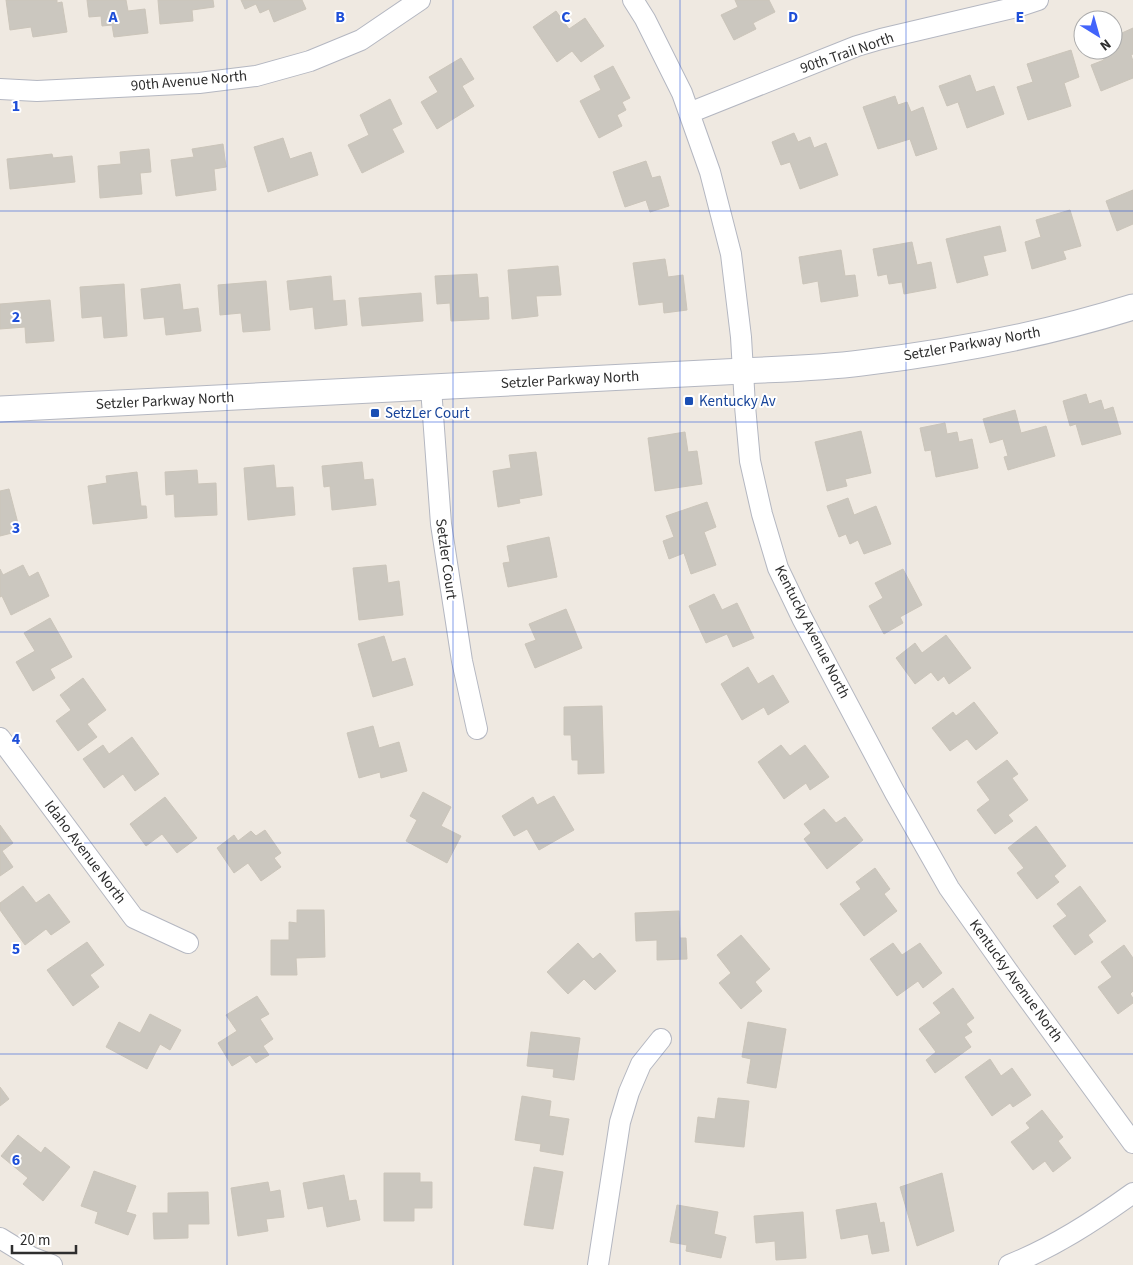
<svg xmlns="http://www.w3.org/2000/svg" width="1133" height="1265" font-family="'Source Sans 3',sans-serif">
	<rect width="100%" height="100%" fill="#efe9e1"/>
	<!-- building -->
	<path fill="#cbc7bf" stroke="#cbc5ba" d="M 6,0 L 57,0 L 57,3 L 62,2 L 67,32 L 33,37 L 31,27 L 10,30 Z
		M 87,0 L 126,0 L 128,11 L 145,9 L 148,33 L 114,37 L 112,25 L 102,26 L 101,16 L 89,17 Z
		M 158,0 L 213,0 L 214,7 L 192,10 L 193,21 L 160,24 Z
		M 241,0 L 302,0 L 306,9 L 274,22 L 269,9 L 260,13 L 256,4 L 245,9 Z
		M 735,0 L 769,0 L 775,12 L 753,23 L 756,29 L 734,40 L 721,15 L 738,7 Z
		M 556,11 L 569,29 L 585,18 L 604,46 L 581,62 L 572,51 L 557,62 L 533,27 Z
		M 1133,28 L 1133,54 L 1131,55 L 1133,61 L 1133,78 L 1101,91 L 1091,65 L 1104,60 L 1100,50 L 1113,50 L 1113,37 Z
		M 1071,50 L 1079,77 L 1064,83 L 1071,106 L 1028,120 L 1017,87 L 1033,82 L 1027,64 Z
		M 461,58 L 474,79 L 462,86 L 474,106 L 437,129 L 421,102 L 438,92 L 429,77 Z
		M 613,66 L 630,98 L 622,102 L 626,110 L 617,115 L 622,126 L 599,138 L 580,101 L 601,90 L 594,76 Z
		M 970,75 L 976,92 L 994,86 L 1004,114 L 967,128 L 958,102 L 947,106 L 939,86 Z
		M 895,96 L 898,105 L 907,102 L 911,112 L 923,107 L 937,149 L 916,156 L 910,139 L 878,149 L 863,107 Z
		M 390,99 L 402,124 L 392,129 L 404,152 L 362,173 L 348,145 L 369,135 L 360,115 Z
		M 794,133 L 798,142 L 810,137 L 814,148 L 826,143 L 838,175 L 800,189 L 790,162 L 781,165 L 772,142 Z
		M 283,138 L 290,159 L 311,152 L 318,175 L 268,192 L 254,147 Z
		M 223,144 L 226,167 L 214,169 L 216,190 L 176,196 L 171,160 L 194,157 L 192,149 Z
		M 149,149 L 151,172 L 140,173 L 142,194 L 100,198 L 98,166 L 121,164 L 120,152 Z
		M 52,154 L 53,158 L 72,156 L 75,182 L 10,189 L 7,159 Z
		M 646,161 L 652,178 L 660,176 L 669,206 L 650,212 L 646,200 L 625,207 L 613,172 Z
		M 1133,190 L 1133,224 L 1117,231 L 1106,201 Z
		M 1070,210 L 1081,246 L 1063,251 L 1066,259 L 1032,269 L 1025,242 L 1041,237 L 1036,220 Z
		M 1000,226 L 1006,251 L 983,256 L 988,275 L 957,283 L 946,239 Z
		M 912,242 L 917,265 L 931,262 L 936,288 L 904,294 L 902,282 L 889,284 L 887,274 L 878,276 L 873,249 Z
		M 841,250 L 845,276 L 855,275 L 858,296 L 821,302 L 818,281 L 803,284 L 799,257 Z
		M 665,259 L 668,277 L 683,275 L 687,310 L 664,313 L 663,302 L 639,305 L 633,263 Z
		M 558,266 L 561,295 L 536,296 L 538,316 L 512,319 L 508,270 Z
		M 477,274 L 479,298 L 488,297 L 489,319 L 451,321 L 450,303 L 437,304 L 435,276 Z
		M 331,276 L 333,301 L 345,300 L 347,325 L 315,329 L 313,307 L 290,310 L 287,281 Z
		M 266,281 L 270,330 L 243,332 L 241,313 L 220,315 L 218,285 Z
		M 124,284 L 127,336 L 104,338 L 102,316 L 82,318 L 80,287 Z
		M 180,284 L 183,310 L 198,308 L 201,331 L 166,335 L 164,317 L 144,319 L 141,289 Z
		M 421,293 L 423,321 L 362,326 L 359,298 Z
		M 50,300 L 54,341 L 26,343 L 25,327 L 0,329 L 0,304 Z
		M 1086,394 L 1089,404 L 1101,400 L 1104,410 L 1113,407 L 1121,434 L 1082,445 L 1076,424 L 1070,426 L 1063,401 Z
		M 1015,410 L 1021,433 L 1046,426 L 1055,456 L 1008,470 L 1004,457 L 1008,456 L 1003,439 L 990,443 L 983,419 Z
		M 945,423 L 947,434 L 957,432 L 959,442 L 972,439 L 978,468 L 936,477 L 931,450 L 925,451 L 920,428 Z
		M 861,431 L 871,473 L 845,479 L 847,486 L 827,491 L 815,442 Z
		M 685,432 L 688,452 L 697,451 L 702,484 L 655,491 L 648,438 Z
		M 536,452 L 542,495 L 519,499 L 520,503 L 498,507 L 493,471 L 511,468 L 509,455 Z
		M 362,462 L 364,480 L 373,479 L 376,505 L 332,510 L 330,486 L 324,487 L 322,466 Z
		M 274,465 L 276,488 L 293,487 L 295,515 L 248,520 L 244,468 Z
		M 197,470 L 198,484 L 216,483 L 217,515 L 175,517 L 174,494 L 166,495 L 165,472 Z
		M 137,472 L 141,506 L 146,506 L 147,518 L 93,524 L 88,486 L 107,483 L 106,476 Z
		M 9,489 L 20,531 L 0,536 L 0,491 Z
		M 848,498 L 854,515 L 876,506 L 891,544 L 864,554 L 858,540 L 850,544 L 846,534 L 839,537 L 827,506 Z
		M 707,502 L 716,527 L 704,532 L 716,565 L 691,574 L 684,553 L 669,559 L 663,541 L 674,537 L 666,516 Z
		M 549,537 L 557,577 L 508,587 L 503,563 L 510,562 L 507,546 Z
		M 23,565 L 29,577 L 38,572 L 49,596 L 11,615 L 2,596 L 0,597 L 0,569 L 3,575 Z
		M 386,565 L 388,583 L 399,581 L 403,615 L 359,620 L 353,568 Z
		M 903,569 L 922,605 L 900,617 L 903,623 L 884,634 L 869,606 L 883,598 L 875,583 Z
		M 714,594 L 722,610 L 737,603 L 754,638 L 733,647 L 727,634 L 706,643 L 689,606 Z
		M 566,609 L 582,648 L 535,668 L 525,644 L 536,640 L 529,624 Z
		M 50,618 L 72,657 L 50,669 L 55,678 L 33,691 L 16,662 L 35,651 L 24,633 Z
		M 946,635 L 971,668 L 949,684 L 944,676 L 938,681 L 931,672 L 915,684 L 896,658 L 915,643 L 922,653 Z
		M 384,636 L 392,662 L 405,658 L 413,685 L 373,697 L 358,644 Z
		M 748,667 L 758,684 L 773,675 L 789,702 L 768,715 L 764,707 L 742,720 L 721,684 Z
		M 83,678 L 106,710 L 87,724 L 97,737 L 78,751 L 56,721 L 71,710 L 60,695 Z
		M 974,702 L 998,733 L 976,750 L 967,739 L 950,751 L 932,728 L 953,712 L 956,716 Z
		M 602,706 L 604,773 L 578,774 L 578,760 L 572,760 L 571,735 L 564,735 L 564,707 Z
		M 373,726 L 379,748 L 399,742 L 407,771 L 381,778 L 380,772 L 359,778 L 347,733 Z
		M 132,737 L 159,774 L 135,791 L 123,774 L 104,788 L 83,759 L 103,745 L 109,754 Z
		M 781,745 L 790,756 L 805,745 L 829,777 L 810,790 L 806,783 L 784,799 L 758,762 Z
		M 1007,760 L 1018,774 L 1012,778 L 1028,800 L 1008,815 L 1013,821 L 995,834 L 977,810 L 990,800 L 977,782 Z
		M 423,792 L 451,807 L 441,826 L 461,836 L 447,863 L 406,841 L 417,820 L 410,816 Z
		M 554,796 L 574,830 L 539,850 L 527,829 L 514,836 L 502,816 L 533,797 L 537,805 Z
		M 165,797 L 197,838 L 177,853 L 162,834 L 146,846 L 130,824 Z
		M 824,809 L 836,823 L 845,817 L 863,840 L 827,869 L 804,839 L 811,833 L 804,824 Z
		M 0,825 L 13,843 L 2,851 L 13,867 L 0,876 Z
		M 1036,826 L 1066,866 L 1054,876 L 1059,882 L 1037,899 L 1017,873 L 1024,868 L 1008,848 Z
		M 265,830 L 281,853 L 274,858 L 281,867 L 261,881 L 248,863 L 234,873 L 217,848 L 234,835 L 238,841 L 251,831 L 256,836 Z
		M 875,868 L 890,889 L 884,894 L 897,911 L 864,936 L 840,904 L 861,889 L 856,882 Z
		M 23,886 L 36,903 L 49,894 L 70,922 L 51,935 L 46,929 L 25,945 L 0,910 L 0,903 Z
		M 1080,886 L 1106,921 L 1088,935 L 1093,942 L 1075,955 L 1053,926 L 1067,916 L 1057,904 Z
		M 297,910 L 324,910 L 325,957 L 296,958 L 297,975 L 271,975 L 271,940 L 289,940 L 289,922 L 297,923 Z
		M 679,911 L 680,938 L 686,938 L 687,959 L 657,960 L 657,940 L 636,941 L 635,913 Z
		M 741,935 L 770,969 L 755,982 L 762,991 L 741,1009 L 719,983 L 731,973 L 717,955 Z
		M 87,942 L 104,965 L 90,975 L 99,987 L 73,1006 L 47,970 Z
		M 578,943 L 593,959 L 600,953 L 616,971 L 595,990 L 584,979 L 568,994 L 547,972 Z
		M 893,943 L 902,955 L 920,943 L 942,973 L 923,988 L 918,981 L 897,996 L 870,959 Z
		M 1124,945 L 1133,958 L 1133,991 L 1130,994 L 1133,998 L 1133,1003 L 1118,1014 L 1098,987 L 1112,977 L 1101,962 Z
		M 953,988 L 974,1018 L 966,1024 L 972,1032 L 964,1037 L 971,1047 L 935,1073 L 926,1060 L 936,1052 L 919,1029 L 941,1013 L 933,1003 Z
		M 257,996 L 269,1014 L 260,1019 L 273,1039 L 263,1046 L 269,1055 L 256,1063 L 250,1055 L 232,1066 L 218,1043 L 237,1031 L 226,1015 Z
		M 150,1014 L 181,1030 L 170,1050 L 160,1044 L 147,1069 L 106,1047 L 119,1022 L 140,1033 Z
		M 748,1022 L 786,1029 L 776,1088 L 747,1083 L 751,1059 L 742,1057 Z
		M 531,1032 L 580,1038 L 574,1080 L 553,1077 L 554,1069 L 527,1066 Z
		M 990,1059 L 1001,1076 L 1012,1068 L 1031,1095 L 1013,1107 L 1010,1103 L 992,1116 L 965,1077 Z
		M 0,1087 L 9,1099 L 0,1106 Z
		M 522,1096 L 551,1101 L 549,1116 L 569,1119 L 563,1155 L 540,1151 L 541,1144 L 515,1140 Z
		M 718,1098 L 749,1101 L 744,1147 L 695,1142 L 698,1117 L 715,1119 Z
		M 1042,1110 L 1063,1137 L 1058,1141 L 1071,1158 L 1053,1172 L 1045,1161 L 1033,1170 L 1011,1142 L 1030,1128 L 1026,1123 Z
		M 18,1135 L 41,1153 L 45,1147 L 70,1167 L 43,1201 L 23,1184 L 28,1178 L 1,1156 Z
		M 534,1167 L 563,1172 L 553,1229 L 524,1225 Z
		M 94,1171 L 136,1186 L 126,1212 L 136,1215 L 128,1235 L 95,1223 L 98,1212 L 81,1206 Z
		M 384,1173 L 420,1173 L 420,1182 L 432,1182 L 432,1208 L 414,1208 L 414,1221 L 384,1221 Z
		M 942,1173 L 954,1231 L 917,1246 L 900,1187 Z
		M 344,1175 L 349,1201 L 356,1200 L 360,1220 L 327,1227 L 323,1206 L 308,1209 L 303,1183 Z
		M 268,1182 L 270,1192 L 280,1190 L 284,1217 L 266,1219 L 268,1231 L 238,1236 L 231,1188 Z
		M 208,1192 L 209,1224 L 188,1224 L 188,1238 L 154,1239 L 153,1213 L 168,1213 L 168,1193 Z
		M 876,1203 L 880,1223 L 884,1222 L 889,1251 L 872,1254 L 868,1234 L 841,1239 L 836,1210 Z
		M 677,1205 L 718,1212 L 714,1234 L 726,1237 L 721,1258 L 686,1251 L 687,1245 L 670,1242 Z
		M 803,1212 L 806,1258 L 776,1260 L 775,1241 L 756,1243 L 754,1216 Z"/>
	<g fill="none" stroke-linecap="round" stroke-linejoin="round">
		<!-- minor casing -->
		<g stroke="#b4b7c1" stroke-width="22">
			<path id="minor" d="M 633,0 L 645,19 L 682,93 L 710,172 L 731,254 L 741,337 L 745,406 L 750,461 L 762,514 L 778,568 L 802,618 L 895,793 L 949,888 L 1012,977 L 1133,1143
				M 0,89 L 37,91 L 199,83 L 256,76 L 310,61 L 361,40 L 420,0
				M 689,113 L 857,46 L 881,39 L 1017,7 L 1038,0
				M 431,388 L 441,524 L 462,661 L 477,729
				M 0,738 L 134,918 L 188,943
				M 0,1238 L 31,1257 L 52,1265
				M 598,1265 L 620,1122 L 629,1092 L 641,1064 L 661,1039
				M 1009,1265 C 1054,1247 1094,1221 1133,1193"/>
		</g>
		<!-- tertiary casing -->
		<g stroke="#b4b7c1" stroke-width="27">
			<path id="tertiary" d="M 0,409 L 743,371 C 782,369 822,368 861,363 C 953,352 1044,335 1133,307"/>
		</g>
		<!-- minor -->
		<use href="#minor" stroke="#fff" stroke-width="20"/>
		<!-- tertiary -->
		<use href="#tertiary" stroke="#fff" stroke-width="25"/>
	</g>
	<!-- grid -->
	<path fill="none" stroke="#1d4ed8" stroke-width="1" stroke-opacity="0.55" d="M 227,0 L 227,1265M 453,0 L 453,1265M 680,0 L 680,1265M 906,0 L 906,1265M 0,211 L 1133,211M 0,422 L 1133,422M 0,632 L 1133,632M 0,843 L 1133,843M 0,1054 L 1133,1054"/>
	<!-- markers -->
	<g fill="#1a4fb4" stroke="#fff" stroke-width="2">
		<rect x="684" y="396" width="10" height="10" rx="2.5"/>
		<rect x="370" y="408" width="10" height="10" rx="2.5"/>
	</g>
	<g text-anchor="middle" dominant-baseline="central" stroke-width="4" stroke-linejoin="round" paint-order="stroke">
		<!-- street labels -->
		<g font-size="15" fill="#2e2e2e" stroke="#fff">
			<text transform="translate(847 53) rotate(-19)">90th Trail North</text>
			<text transform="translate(189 81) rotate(-5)">90th Avenue North</text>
			<text transform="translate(972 344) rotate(-10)">Setzler Parkway North</text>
			<text transform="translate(570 380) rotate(-3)">Setzler Parkway North</text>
			<text transform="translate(165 401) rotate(-3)">Setzler Parkway North</text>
			<text transform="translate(446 559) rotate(82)">Setzler Court</text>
			<text transform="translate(812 632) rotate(63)">Kentucky Avenue North</text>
			<text transform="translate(85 852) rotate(53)">Idaho Avenue North</text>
			<text transform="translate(1016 981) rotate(54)">Kentucky Avenue North</text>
		</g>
		<!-- transit labels -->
		<g font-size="15" fill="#164399" stroke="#fff" text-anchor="start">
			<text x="699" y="401">Kentucky Av</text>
			<text x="385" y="413">SetzLer Court</text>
		</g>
	</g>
	<g font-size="16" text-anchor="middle" font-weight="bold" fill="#1d4ed8" stroke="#fff" stroke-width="4" stroke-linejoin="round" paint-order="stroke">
		<text x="113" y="22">A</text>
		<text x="340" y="22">B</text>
		<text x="566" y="22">C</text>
		<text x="793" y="22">D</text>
		<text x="1020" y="22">E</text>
		<text x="16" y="111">1</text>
		<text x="16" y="322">2</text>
		<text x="16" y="533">3</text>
		<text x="16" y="744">4</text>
		<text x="16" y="954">5</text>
		<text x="16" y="1165">6</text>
	</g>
	<!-- north arrow -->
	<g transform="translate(1098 35) rotate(143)"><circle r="24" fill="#ffffff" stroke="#ababab"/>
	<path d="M0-4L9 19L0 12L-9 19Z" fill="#4264fb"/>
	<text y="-8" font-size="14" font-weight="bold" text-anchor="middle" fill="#2e2e2e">N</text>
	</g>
	<!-- scale -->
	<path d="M12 1245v8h64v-8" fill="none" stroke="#2e2e2e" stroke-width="2.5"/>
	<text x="20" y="1245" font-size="15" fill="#2e2e2e" stroke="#ffffff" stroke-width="4" paint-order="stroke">20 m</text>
</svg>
